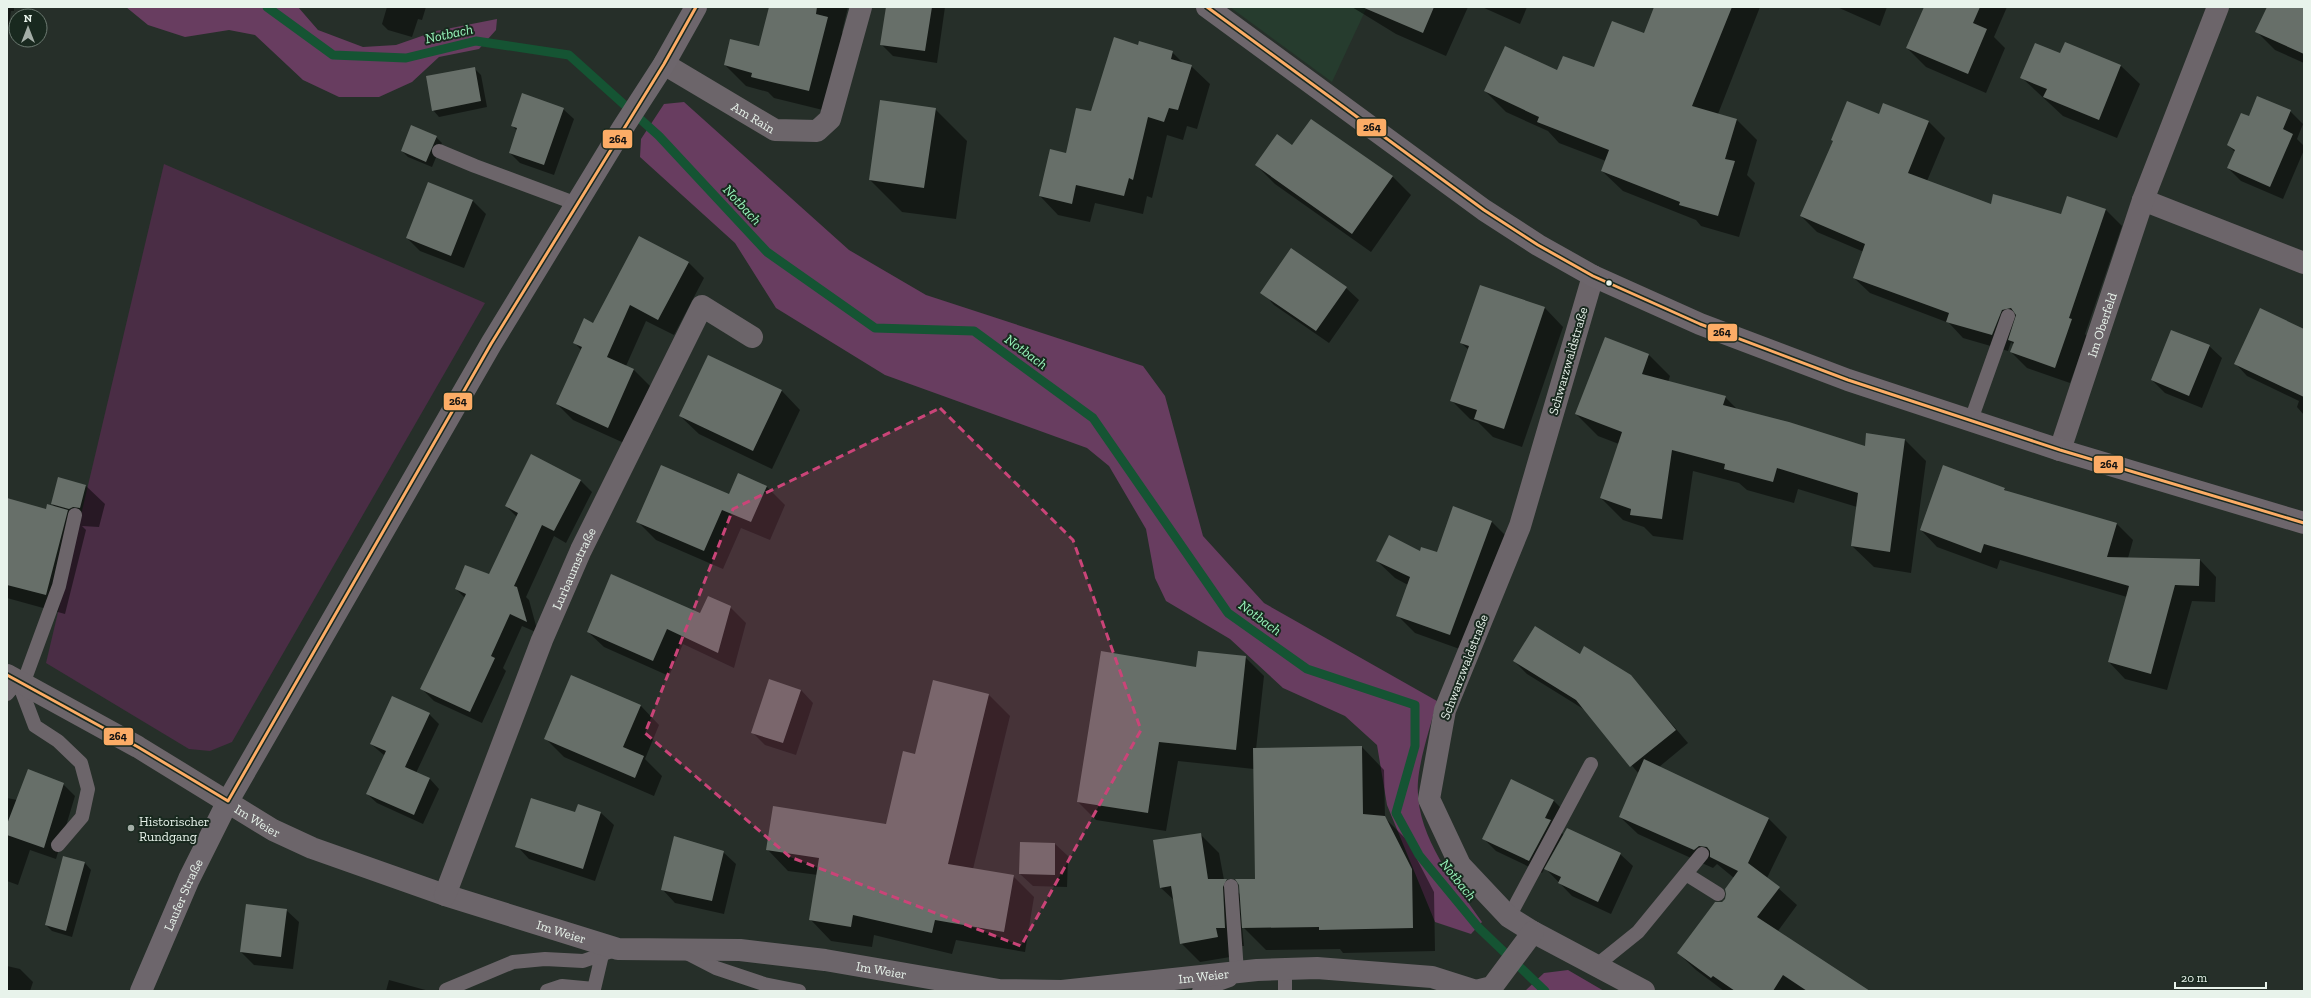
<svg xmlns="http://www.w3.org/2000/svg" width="2311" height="998" font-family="'Zilla Slab',serif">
	<rect width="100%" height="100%" fill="#262f29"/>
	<!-- built -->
	<path fill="#263c2e" d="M 1230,7 L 1367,7 L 1332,82 Z"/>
	<!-- green -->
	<path fill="#4a2d45" d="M 164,164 L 485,303 L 232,742 L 210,751 L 189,749 L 46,663 Z"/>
	<!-- forest -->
	<path fill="#683d60" d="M 126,7 L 298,7 L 318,30 L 363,47 L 396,45 L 436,31 L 497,19 L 496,30 L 479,49 L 439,57 L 412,82 L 379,97 L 339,97 L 303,80 L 255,35 L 229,30 L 185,37 L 148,25 Z
		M 684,102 L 849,250 L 926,295 L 1143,366 L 1165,396 L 1203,536 L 1264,603 L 1437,701 C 1431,725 1420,757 1418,781 C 1414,834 1454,881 1482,922 L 1471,934 L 1435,922 L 1387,805 L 1377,745 L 1345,716 L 1283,688 L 1230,639 L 1166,601 L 1155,578 L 1146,529 L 1109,466 L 1087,448 L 885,375 L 776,308 L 735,243 L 640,157 L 641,139 L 664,104 Z
		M 1568,970 L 1604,991 L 1525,991 L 1544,973 Z"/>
	<!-- shadow -->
	<path fill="#0007" d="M 7,7 L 14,7 L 14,11 L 11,11 L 7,39 Z
		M 387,7 L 426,7 L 422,20 L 418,19 L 412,37 L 388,30 L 382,24 Z
		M 771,7 L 848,7 L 842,32 L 849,39 L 831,112 L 774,98 L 768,92 L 746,86 L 725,65 L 760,48 Z
		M 887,7 L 945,7 L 937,63 L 893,56 L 881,44 Z
		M 1352,7 L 1468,7 L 1446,56 L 1396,34 Z
		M 1482,7 L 1527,7 L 1520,24 Z
		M 1655,7 L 1760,7 L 1718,114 L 1737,120 L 1757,140 L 1747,175 L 1755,183 L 1739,237 L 1701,226 L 1696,220 L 1623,191 L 1602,171 L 1606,161 L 1559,143 L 1548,131 L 1506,112 L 1485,91 L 1558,71 L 1594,69 L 1644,35 Z
		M 1837,7 L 1887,7 L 1880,26 Z
		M 1925,7 L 2007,7 L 1994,37 L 2005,48 L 1986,93 L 1926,67 L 1907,48 Z
		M 2268,7 L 2304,7 L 2304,63 L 2275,50 L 2257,32 Z
		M 2065,43 L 2121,66 L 2140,84 L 2117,138 L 2063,116 L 2022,78 L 2060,54 Z
		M 1139,46 L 1172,52 L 1184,64 L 1191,66 L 1210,84 L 1197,129 L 1187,126 L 1183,140 L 1167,135 L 1152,198 L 1147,196 L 1143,214 L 1095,203 L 1090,222 L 1058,215 L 1040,196 L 1092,113 Z
		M 474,68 L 481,75 L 487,107 L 439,117 L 433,110 Z
		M 1884,104 L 1929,122 L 1945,138 L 1927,181 L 1991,205 L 2061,215 L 2068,197 L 2106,210 L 2122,226 L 2085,334 L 2087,336 L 2070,383 L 2027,368 L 2011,352 L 2014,345 L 2011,342 L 2008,351 L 1963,338 L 1949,323 L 1870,293 L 1854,278 L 1864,252 L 1817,232 L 1801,216 L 1880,115 Z
		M 563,109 L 574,119 L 554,175 L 520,163 L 510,153 L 517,131 L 512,125 Z
		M 935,109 L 967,141 L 956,219 L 902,212 L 870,180 Z
		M 2290,111 L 2303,124 L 2297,139 L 2304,146 L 2304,150 L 2283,199 L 2241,181 L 2228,168 L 2235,152 L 2228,145 Z
		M 1311,120 L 1393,177 L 1411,195 L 1371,252 L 1275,184 L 1256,165 L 1292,146 Z
		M 436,137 L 442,143 L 432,167 L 408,157 L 402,151 Z
		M 429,184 L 473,201 L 486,214 L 464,268 L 420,251 L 407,238 Z
		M 688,262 L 704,278 L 674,335 L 646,321 L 626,366 L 634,370 L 650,386 L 624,443 L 573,420 L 557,404 L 581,350 L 574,342 L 594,324 Z
		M 1346,288 L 1359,300 L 1329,343 L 1274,305 L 1262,292 Z
		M 1545,308 L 1563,327 L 1522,447 L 1493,437 L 1478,422 L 1470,419 L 1452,401 L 1469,350 L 1461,343 Z
		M 2304,331 L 2304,415 L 2297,407 L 2299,401 L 2247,376 L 2235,363 Z
		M 2209,346 L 2222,358 L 2202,408 L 2165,393 L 2152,380 Z
		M 1649,355 L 1670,376 L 1668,382 L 1725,397 L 1738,410 L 1866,447 L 1905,440 L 1926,461 L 1911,573 L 1874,567 L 1852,546 L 1857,507 L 1798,489 L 1794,503 L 1747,490 L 1739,483 L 1693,471 L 1683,540 L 1653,536 L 1644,527 L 1623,520 L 1601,498 L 1619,444 L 1598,436 L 1576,414 Z
		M 708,356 L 782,391 L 800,410 L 772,469 L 699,434 L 680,416 Z
		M 59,478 L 86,486 L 105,504 L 99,527 L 82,526 L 86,530 L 65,614 L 7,598 L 7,499 L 46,510 L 56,508 L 52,504 Z
		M 580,480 L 592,492 L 566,543 L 554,536 L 526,597 L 529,600 L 538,633 L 522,626 L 503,668 L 506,671 L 482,723 L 434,701 L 422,689 L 465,598 L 456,589 L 490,576 L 517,517 L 506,506 Z
		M 767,487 L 785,505 L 770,540 L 741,528 L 723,569 L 656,540 L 637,521 Z
		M 2004,489 L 2008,492 L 2117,524 L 2133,540 L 2128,558 L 2200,560 L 2216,577 L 2215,602 L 2192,601 L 2167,690 L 2125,679 L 2109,662 L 2127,597 L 2000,560 L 1997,569 L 1937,547 L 1921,530 Z
		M 1454,508 L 1492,522 L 1509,539 L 1468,652 L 1415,633 L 1397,615 L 1408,585 L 1395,578 L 1377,561 L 1420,552 L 1438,553 Z
		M 730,607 L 746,623 L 734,668 L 683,644 L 669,676 L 604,647 L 588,632 L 701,614 Z
		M 1580,655 L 1630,675 L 1688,743 L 1659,767 L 1769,819 L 1787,837 L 1767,878 L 1797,905 L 1778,931 L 1863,991 L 1724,991 L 1696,970 L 1678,953 L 1726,899 L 1734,878 L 1717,864 L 1713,868 L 1638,834 L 1620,817 L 1639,774 L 1585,710 L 1527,674 L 1514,661 Z
		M 1245,657 L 1264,676 L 1256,749 L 1362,747 L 1384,770 L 1385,818 L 1407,840 L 1434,892 L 1435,951 L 1343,953 L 1340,949 L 1266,950 L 1242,926 L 1244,946 L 1234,946 L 1236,956 L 1200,962 L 1181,943 L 1175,901 L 1161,888 L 1154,841 L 1200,834 L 1219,853 L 1224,880 L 1226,880 L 1241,895 L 1256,880 L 1254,769 L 1178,761 L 1166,831 L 1096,820 L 1078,802 L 1197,668 Z
		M 572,677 L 641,706 L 659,725 L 645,759 L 662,776 L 654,796 L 564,757 L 545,738 Z
		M 801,690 L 813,703 L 796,755 L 765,745 L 752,732 Z
		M 989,695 L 1010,716 L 973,869 L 1013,876 L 1034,897 L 1025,952 L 956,940 L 952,954 L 874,935 L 872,947 L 831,941 L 810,919 L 818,875 L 788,871 L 767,849 L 886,826 L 916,756 Z
		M 429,714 L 439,724 L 416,773 L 430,779 L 439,789 L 423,824 L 377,803 L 367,794 L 385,756 L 371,744 Z
		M 63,784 L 75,796 L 56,859 L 30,850 L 18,885 L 7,881 L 7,798 L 17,800 Z
		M 1553,800 L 1566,813 L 1558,829 L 1564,835 L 1620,854 L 1633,866 L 1611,914 L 1572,896 L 1545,868 L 1542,873 L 1496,851 L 1483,838 Z
		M 578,805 L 601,813 L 614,825 L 595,881 L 529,859 L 517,846 L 575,814 Z
		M 1055,844 L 1068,856 L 1067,887 L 1033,886 L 1020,874 Z
		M 723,852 L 736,864 L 724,914 L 675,903 L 663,890 Z
		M 64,858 L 85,863 L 91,870 L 72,937 L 52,931 L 46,925 Z
		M 286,910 L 299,922 L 293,969 L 254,965 L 241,952 Z
		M 7,966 L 20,969 L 33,982 L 30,991 L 7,991 Z
		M 389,980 L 429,991 L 386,991 Z"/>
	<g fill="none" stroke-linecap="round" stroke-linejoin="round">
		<!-- stream -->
		<path stroke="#155433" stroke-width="9" d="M 267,7 L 333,55 L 406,58 L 476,41 L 569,55 L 659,136 L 767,252 L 875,328 L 974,331 L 1093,418 L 1228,613 L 1307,669 L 1415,705 L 1415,746 L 1396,813 L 1419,855 L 1479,928 L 1545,991"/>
	</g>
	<!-- building -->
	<path fill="#676f69" d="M 769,7 L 817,7 L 816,14 L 828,17 L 809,91 L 751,77 L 752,73 L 724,65 L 730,39 L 759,46 Z
		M 886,7 L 932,7 L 925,51 L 880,45 Z
		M 1362,7 L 1434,7 L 1423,33 Z
		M 1654,7 L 1732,7 L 1692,106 L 1737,119 L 1725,159 L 1735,161 L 1718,216 L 1679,205 L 1680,202 L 1601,171 L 1609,150 L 1537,122 L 1539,117 L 1484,91 L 1505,46 L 1557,70 L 1563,56 L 1594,67 L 1612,21 L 1644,33 Z
		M 1924,7 L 1980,7 L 1973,23 L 1987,29 L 1968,74 L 1906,48 Z
		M 2267,7 L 2304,7 L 2304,54 L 2255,32 Z
		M 1114,37 L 1138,45 L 1139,41 L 1173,51 L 1171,59 L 1192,65 L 1178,110 L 1169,108 L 1164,122 L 1148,117 L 1133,180 L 1129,178 L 1124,196 L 1076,185 L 1072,204 L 1039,196 L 1050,149 L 1066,153 L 1076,108 L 1091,111 Z
		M 2065,42 L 2121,65 L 2099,120 L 2043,97 L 2047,89 L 2020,78 L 2035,43 L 2060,53 Z
		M 475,67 L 481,101 L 432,111 L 426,76 Z
		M 522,93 L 564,108 L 544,165 L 509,153 L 517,128 L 511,126 Z
		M 2257,96 L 2291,110 L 2283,129 L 2293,134 L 2270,187 L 2227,168 L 2235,150 L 2227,145 L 2241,113 L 2249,116 Z
		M 880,100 L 936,108 L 924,188 L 869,180 Z
		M 1847,101 L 1879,114 L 1883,103 L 1929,121 L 1908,173 L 1991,204 L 1993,194 L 2061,214 L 2067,196 L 2106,209 L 2069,318 L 2072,319 L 2055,368 L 2010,352 L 2014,342 L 2008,340 L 2016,315 L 2011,308 L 2002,310 L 1992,335 L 1946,322 L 1949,313 L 1853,278 L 1865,244 L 1800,216 L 1833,141 L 1831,140 Z
		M 1311,119 L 1393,176 L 1352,234 L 1255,165 L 1277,134 L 1292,145 Z
		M 411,125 L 437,136 L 426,162 L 401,151 Z
		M 428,182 L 473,200 L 451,256 L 406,238 Z
		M 639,236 L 689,262 L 658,320 L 630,305 L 607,357 L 634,369 L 608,428 L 556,404 L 582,347 L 573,343 L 584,318 L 593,323 Z
		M 1291,248 L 1347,287 L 1316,331 L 1260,293 Z
		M 1480,285 L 1545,307 L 1504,429 L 1474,419 L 1477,410 L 1450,401 L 1469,346 L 1460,343 Z
		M 2260,308 L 2304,329 L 2304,397 L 2234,364 Z
		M 2171,330 L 2210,345 L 2189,396 L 2151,380 Z
		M 1605,337 L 1649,354 L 1642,374 L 1726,396 L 1723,405 L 1789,422 L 1865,446 L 1866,433 L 1905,439 L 1890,552 L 1851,546 L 1858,493 L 1777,468 L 1773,482 L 1724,469 L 1725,464 L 1672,450 L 1662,519 L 1630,515 L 1631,509 L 1600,498 L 1622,432 L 1575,414 Z
		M 708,355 L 782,390 L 753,451 L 679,416 Z
		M 531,454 L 581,480 L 554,531 L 542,525 L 514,586 L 517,587 L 527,622 L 510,614 L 491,656 L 495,658 L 470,712 L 420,689 L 466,594 L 455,589 L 465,565 L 489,574 L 518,513 L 505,506 Z
		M 661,465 L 729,494 L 738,473 L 767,486 L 751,522 L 722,510 L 704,551 L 636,522 Z
		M 1943,465 L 2005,488 L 2004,490 L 2117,523 L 2107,557 L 2200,559 L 2199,586 L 2175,585 L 2151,674 L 2108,662 L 2129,586 L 1984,544 L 1981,553 L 1920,530 Z
		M 58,477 L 86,485 L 80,508 L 73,507 L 69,509 L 51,504 Z
		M 7,498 L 46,509 L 47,504 L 68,510 L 46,595 L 7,585 Z
		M 1453,506 L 1492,521 L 1450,635 L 1396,616 L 1410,577 L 1376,561 L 1389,535 L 1420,551 L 1421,547 L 1437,552 Z
		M 611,574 L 700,613 L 708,596 L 731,606 L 718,653 L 667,629 L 653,661 L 587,632 Z
		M 1535,626 L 1580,654 L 1584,646 L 1631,675 L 1676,730 L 1630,767 L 1576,700 L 1513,661 Z
		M 1101,651 L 1196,667 L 1198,651 L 1246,656 L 1236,750 L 1159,742 L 1148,813 L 1077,802 Z
		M 571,675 L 641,705 L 623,747 L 644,756 L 635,778 L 544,739 Z
		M 769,679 L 801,690 L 783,743 L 751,733 Z
		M 933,680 L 989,694 L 948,864 L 1014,875 L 1004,932 L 935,920 L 932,933 L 853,915 L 851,927 L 809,920 L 819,858 L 766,850 L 773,806 L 886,824 L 903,751 L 915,754 Z
		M 392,696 L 430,713 L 405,767 L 430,778 L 414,815 L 366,794 L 386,751 L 370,744 Z
		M 1362,746 L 1363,814 L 1385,816 L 1412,869 L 1413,928 L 1319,930 L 1319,927 L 1242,928 L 1239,885 L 1235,879 L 1255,879 L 1253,748 Z
		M 1644,759 L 1769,818 L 1748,863 L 1780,887 L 1757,917 L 1870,991 L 1807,991 L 1783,975 L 1773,991 L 1735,991 L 1713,976 L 1711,978 L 1677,953 L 1715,902 L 1722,902 L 1725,899 L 1726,894 L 1725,889 L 1738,871 L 1710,857 L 1710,851 L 1707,847 L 1699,846 L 1694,850 L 1619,817 Z
		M 28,769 L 64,783 L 44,848 L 7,835 L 7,824 Z
		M 1511,779 L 1554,800 L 1545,818 L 1551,820 L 1529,861 L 1482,839 Z
		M 531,798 L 575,812 L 578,804 L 601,812 L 583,869 L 515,847 Z
		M 1567,828 L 1621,853 L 1598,902 L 1558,883 L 1561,877 L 1544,869 Z
		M 1201,833 L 1208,879 L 1227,879 L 1223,887 L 1225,928 L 1216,928 L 1218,937 L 1180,944 L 1171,886 L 1160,888 L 1153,840 Z
		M 674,836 L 724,851 L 712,901 L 661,890 Z
		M 1020,842 L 1055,843 L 1055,875 L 1019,874 Z
		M 63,856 L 85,862 L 66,931 L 45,925 Z
		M 246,904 L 287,909 L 281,957 L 240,952 Z"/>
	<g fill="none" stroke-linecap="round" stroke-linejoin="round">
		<!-- lane -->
		<path stroke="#6c656a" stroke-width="14" d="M 439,151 L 475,166 L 577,204
			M 1971,420 L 2008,316
			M 23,684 L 59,586 L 75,515
			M 7,694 L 18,681 L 35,726 L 58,741 L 81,763 L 88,789 L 82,817 L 58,845
			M 1686,874 L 1718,894
			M 1231,886 L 1237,972
			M 1509,917 L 1591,764
			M 685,952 L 716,968 L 764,984 L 799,991
			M 1597,965 L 1638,932 L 1702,854
			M 446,990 L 513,962 L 545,959 L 583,961 L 618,949
			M 547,991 L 562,986 L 594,989 L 602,955
			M 1199,991 L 1230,980
			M 1285,991 L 1285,969"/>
		<!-- street -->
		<g stroke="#6c656a" stroke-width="22">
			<path id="s1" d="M 664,64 L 775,130 L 817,131 L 830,119 L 861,7"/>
			<path d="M 2143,200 L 2304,263"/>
			<path d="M 1593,276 L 1520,526 L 1445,710 L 1429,799 L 1460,865 L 1509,917 L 1533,932 L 1644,991"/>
			<path id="s2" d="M 2060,450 L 2143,200 L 2218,7"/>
			<path id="s3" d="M 7,675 L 138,747 L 273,830 L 312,848 L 445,895 L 618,949 L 740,950 L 825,960 L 999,990 L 1062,991 L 1257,970 L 1317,968 L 1432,977 L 1476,991 L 1492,987 L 1533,932"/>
			<path id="s4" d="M 445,895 L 542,640 L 581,550 L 702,306 L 752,337"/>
		</g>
		<!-- secondary -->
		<g stroke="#6d666c" stroke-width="22">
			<path d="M 1207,7 L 1484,210 L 1538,245 L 1593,276 L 1700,324 L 1848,380 L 2060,450 L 2304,523"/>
			<path id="s5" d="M 141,991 L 189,879 L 228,801 L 491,344 L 622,129 L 664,64 L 696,7"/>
		</g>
		<!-- bus-1 casing -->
		<g stroke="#19291f" stroke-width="6">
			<path id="bus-1" d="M 1207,7 L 1484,210 L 1538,245 L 1593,276 L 1700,324 L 1848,380 L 2060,450 L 2304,523
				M 7,675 L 138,747 L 228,801
				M 228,801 L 491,344 L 664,64 L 696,7"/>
		</g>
		<!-- bus-1 -->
		<use href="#bus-1" stroke="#fcac66" stroke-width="3"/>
	</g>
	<!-- marked area -->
	<path fill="#ca4478" fill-opacity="0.2" stroke="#ca4478" stroke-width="3" stroke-dasharray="8 5" stroke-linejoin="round" d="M 940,408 L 1073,540 L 1141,730 L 1021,946 L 790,857 L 645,733 L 733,509 Z"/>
	<!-- markers -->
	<circle fill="#e8f3eb" stroke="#19291f" stroke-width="1.5" cx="1609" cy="283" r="3.5"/>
	<circle fill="#a4aea7" stroke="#19291f" stroke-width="1.5" cx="131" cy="828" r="4"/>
	<g text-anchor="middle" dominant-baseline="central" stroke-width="4" stroke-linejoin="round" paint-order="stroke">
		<!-- street labels -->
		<g font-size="13" fill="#e8f3eb" stroke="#19291f">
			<text stroke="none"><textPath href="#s1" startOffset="104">Am Rain</textPath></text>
			<text stroke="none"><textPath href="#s2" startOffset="132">Im Oberfeld</textPath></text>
			<text transform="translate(1568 361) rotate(-74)">Schwarzwaldstraße</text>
			<text stroke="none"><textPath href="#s4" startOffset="351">Lurbaumstraße</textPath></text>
			<text transform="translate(1464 667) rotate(-69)">Schwarzwaldstraße</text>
			<text stroke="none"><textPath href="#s3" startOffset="290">Im Weier</textPath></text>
			<text stroke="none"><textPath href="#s5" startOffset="105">Laufer Straße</textPath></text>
			<text stroke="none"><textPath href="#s3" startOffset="614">Im Weier</textPath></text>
			<text stroke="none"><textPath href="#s3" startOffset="938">Im Weier</textPath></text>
			<text stroke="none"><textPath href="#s3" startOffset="1263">Im Weier</textPath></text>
		</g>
		<!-- poi labels -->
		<g font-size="13" fill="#e8f3eb" stroke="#19291f" text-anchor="start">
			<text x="139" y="821">Historischer<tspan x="139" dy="15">Rundgang</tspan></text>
		</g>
		<!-- water labels -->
		<g font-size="14" font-style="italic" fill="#99f6bc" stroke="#19291f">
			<text transform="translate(449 34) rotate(-12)">Notbach</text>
			<text transform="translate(742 205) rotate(47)">Notbach</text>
			<text transform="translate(1026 352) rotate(36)">Notbach</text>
			<text transform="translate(1260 618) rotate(36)">Notbach</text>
			<text transform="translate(1458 880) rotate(51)">Notbach</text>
		</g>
	</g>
	<g stroke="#19291f" stroke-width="1.5">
		<rect x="1356" y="118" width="31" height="19" rx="4" fill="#fcac66"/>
		<rect x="602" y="129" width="31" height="20" rx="4" fill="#fcac66"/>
		<rect x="1707" y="323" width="31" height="19" rx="4" fill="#fcac66"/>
		<rect x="443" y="392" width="30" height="19" rx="4" fill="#fcac66"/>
		<rect x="2093" y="455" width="31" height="19" rx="4" fill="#fcac66"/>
		<rect x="103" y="727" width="31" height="19" rx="4" fill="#fcac66"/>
	</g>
	<g font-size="11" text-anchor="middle" font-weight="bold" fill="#111">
		<text x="1372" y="131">264</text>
		<text x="618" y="143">264</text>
		<text x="1722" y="336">264</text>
		<text x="458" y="405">264</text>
		<text x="2109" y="468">264</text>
		<text x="118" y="740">264</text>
	</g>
	<!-- border -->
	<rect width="2311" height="998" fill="none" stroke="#e8f3eb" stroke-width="16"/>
	<!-- north arrow -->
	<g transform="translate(28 28)"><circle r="19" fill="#19291f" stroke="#6c7a71"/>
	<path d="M0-3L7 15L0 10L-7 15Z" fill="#a4aea7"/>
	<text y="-6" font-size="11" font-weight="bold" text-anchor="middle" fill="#e8f3eb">N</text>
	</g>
	<!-- scale -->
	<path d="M2175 982v6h91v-6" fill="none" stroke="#e8f3eb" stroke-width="2"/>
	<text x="2181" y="982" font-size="12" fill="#e8f3eb" stroke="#19291f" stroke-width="3" paint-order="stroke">20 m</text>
</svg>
